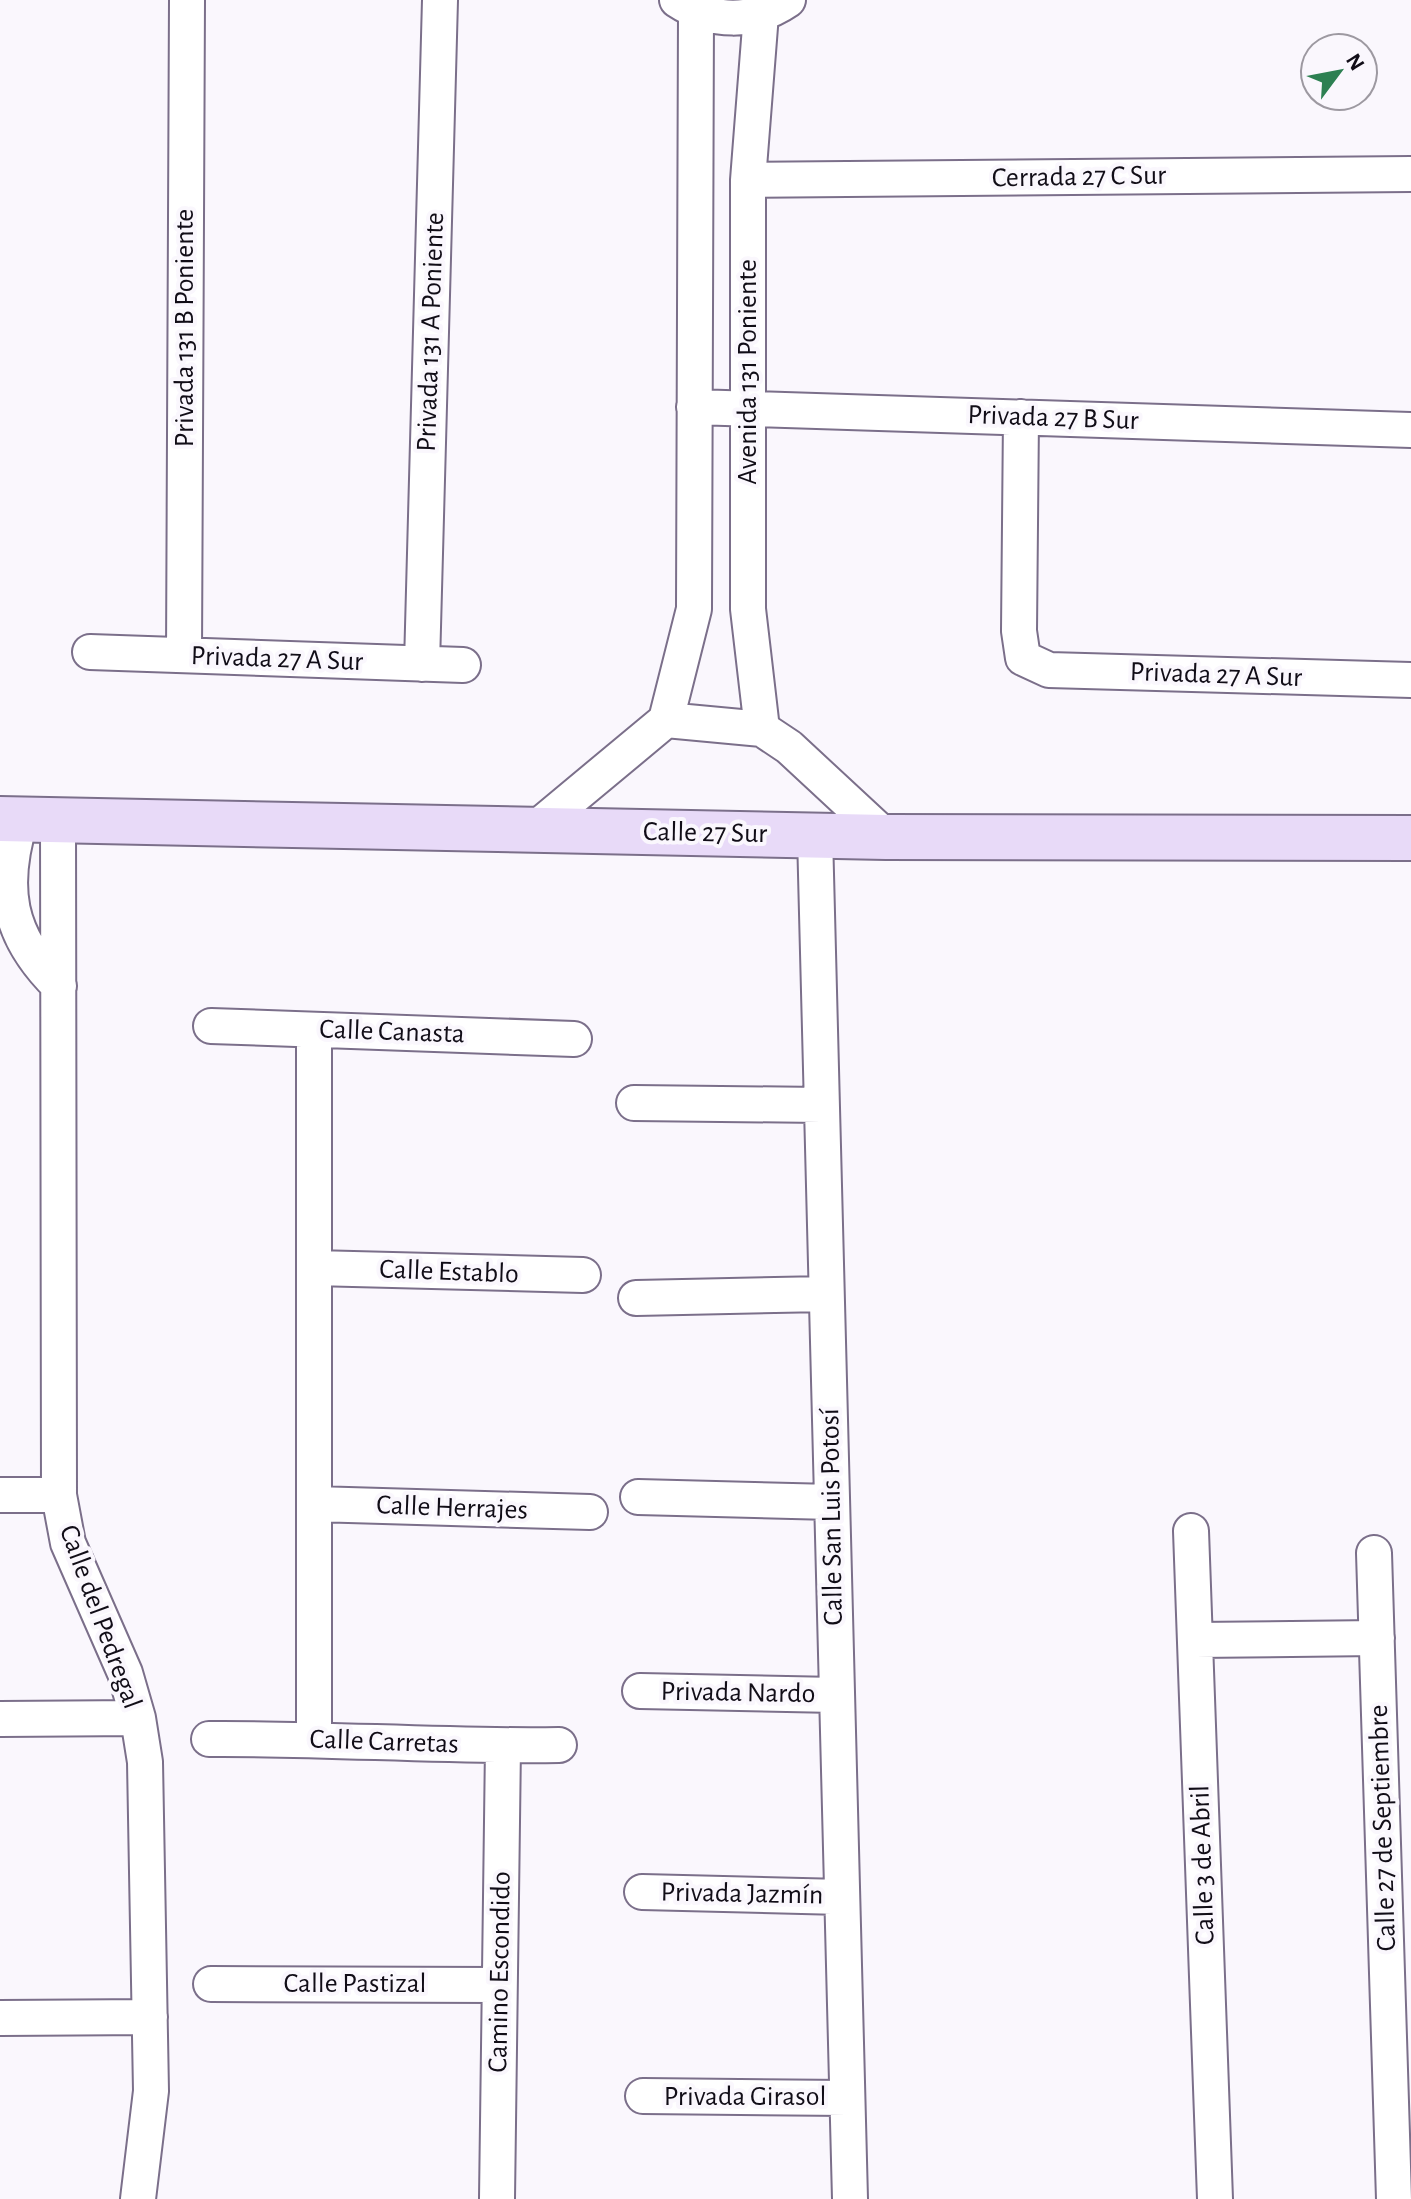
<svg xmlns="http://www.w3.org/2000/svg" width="1411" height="2199" font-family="'Alegreya Sans',sans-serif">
	<rect width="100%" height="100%" fill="#faf7fd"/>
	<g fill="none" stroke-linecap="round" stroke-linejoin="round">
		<!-- street casing -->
		<g stroke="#7b6f8a" stroke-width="38">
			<path id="street" d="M 677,0 C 712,23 753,24 788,0
				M 761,14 L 748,180 L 748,609 L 762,729
				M 748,180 L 1411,174
				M 694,407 L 1411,430
				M 1021,417 L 1019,631 L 1023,658 L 1049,670 L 1411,680
				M 90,652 L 463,665
				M 184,655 L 187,0
				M 422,664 L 440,0
				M 666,720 L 694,609 L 696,12
				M 21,819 C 0,887 7,935 59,986
				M 58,819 L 59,1495 L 68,1543 L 125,1673 L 138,1718 L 145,1762 L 151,2091 L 138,2199
				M 535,829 L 666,720 L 762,729 L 789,747 L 886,837
				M 815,835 L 850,2199
				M 211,1026 L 574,1039
				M 314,1030 L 314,1738
				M 634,1103 L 821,1105
				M 314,1268 L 583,1275
				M 636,1298 L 826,1294
				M 0,1495 L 59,1495
				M 638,1497 L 832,1502
				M 314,1504 L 590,1512
				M 1191,1531 L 1215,2199
				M 1374,1553 L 1394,2199
				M 1195,1640 L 1377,1638
				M 640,1691 L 836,1695
				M 0,1719 L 138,1718
				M 209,1739 C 326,1738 442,1747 559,1745
				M 642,1892 L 842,1897
				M 211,1984 L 499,1985
				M 0,2018 L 150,2017
				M 643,2096 L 847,2098
				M 497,2199 L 503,1746"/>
		</g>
		<!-- secondary casing -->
		<g stroke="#7b6f8a" stroke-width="48">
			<path id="secondary" d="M 0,819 L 886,837 L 1411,838"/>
		</g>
		<!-- street -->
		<use href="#street" stroke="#fff" stroke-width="34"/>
		<!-- secondary -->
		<use href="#secondary" stroke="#e8daf8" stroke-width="44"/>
	</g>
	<g text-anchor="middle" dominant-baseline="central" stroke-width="8" stroke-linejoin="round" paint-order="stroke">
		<!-- street labels -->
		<g font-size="28" fill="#110d17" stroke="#faf7fd">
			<text transform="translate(1079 177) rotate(-1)">Cerrada 27 C Sur</text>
			<text transform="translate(185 328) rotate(-90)">Privada 131 B Poniente</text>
			<text transform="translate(431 332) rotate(-88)">Privada 131 A Poniente</text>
			<text transform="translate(748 372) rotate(-90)">Avenida 131 Poniente</text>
			<text transform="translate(1053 418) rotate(2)">Privada 27 B Sur</text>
			<text transform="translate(277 659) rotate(2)">Privada 27 A Sur</text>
			<text transform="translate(1216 675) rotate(2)">Privada 27 A Sur</text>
			<text transform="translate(705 833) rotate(1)">Calle 27 Sur</text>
			<text transform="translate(392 1032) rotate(2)">Calle Canasta</text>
			<text transform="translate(449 1272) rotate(2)">Calle Establo</text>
			<text transform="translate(452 1508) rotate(2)">Calle Herrajes</text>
			<text transform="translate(832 1517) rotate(-91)">Calle San Luis Potosí</text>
			<text transform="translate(100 1617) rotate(70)">Calle del Pedregal</text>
			<text transform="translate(738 1693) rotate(1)">Privada Nardo</text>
			<text transform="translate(384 1742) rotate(2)">Calle Carretas</text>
			<text transform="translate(1383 1828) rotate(-92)">Calle 27 de Septiembre</text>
			<text transform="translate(1203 1865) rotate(-92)">Calle 3 de Abril</text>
			<text transform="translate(742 1894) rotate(1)">Privada Jazmín</text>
			<text transform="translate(500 1972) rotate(-89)">Camino Escondido</text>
			<text x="355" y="1984">Calle Pastizal</text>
			<text x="745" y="2097">Privada Girasol</text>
		</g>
	</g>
	<!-- north arrow -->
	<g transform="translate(1339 72) rotate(58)"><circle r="38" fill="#faf7fd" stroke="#9d99a1" stroke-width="2"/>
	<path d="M0-6L14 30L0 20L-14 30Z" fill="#2d8052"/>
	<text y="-12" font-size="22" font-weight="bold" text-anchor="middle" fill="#110d17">N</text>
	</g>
</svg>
